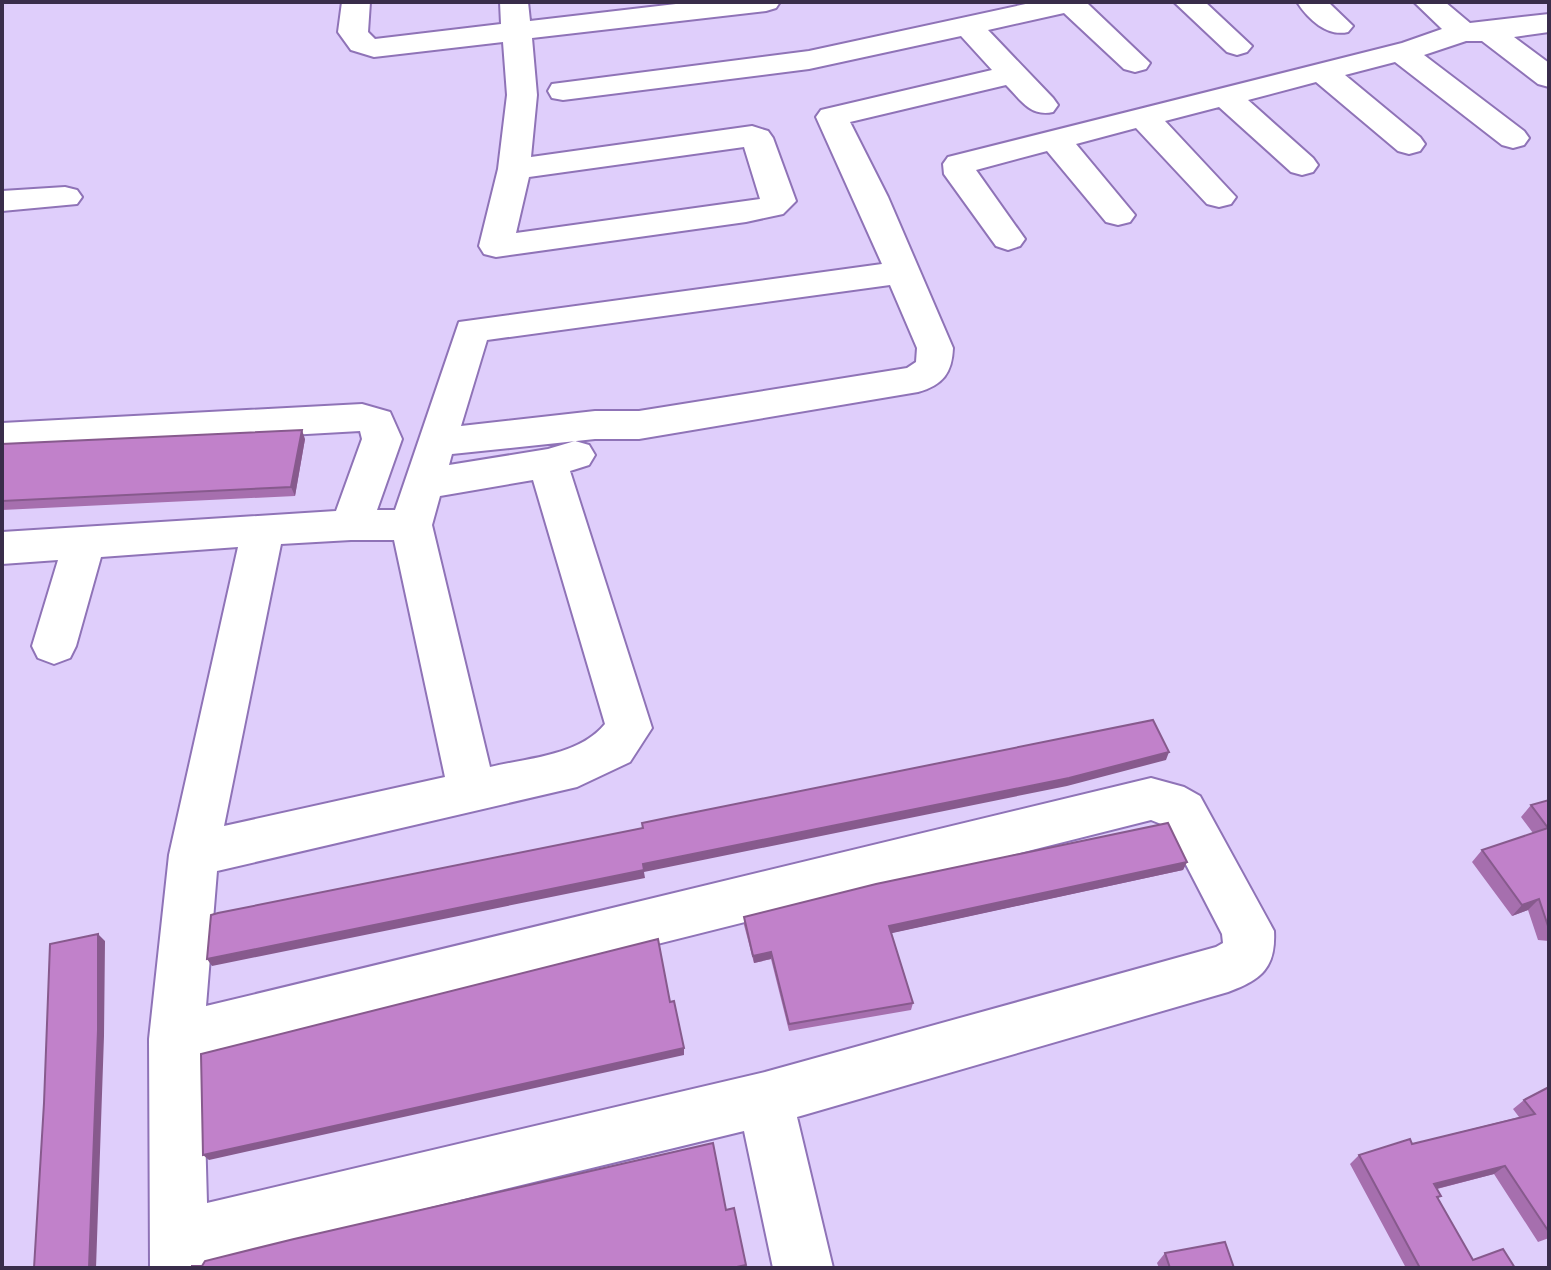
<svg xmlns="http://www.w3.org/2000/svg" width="1551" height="1270" font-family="'Space Grotesk',sans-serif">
	<rect width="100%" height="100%" fill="#dfcefb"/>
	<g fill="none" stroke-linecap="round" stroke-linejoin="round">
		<!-- minor casing -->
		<g stroke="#8f73b7" stroke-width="4">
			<path id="minor" d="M 342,2 L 370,2 L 368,32 L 375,39 L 501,24 L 500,2 L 528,2 L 530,21 L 693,2 L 780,2 L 776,8 L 766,11 L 532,38 L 537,95 L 531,157 L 752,126 L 768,131 L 773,138 L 796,201 L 783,214 L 746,222 L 496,257 L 484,254 L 479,246 L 498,169 L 507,95 L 503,42 L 374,57 L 351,50 L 338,32 ZM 744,147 L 760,199 L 516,233 L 529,177 Z
				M 1035,2 L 1089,2 L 1088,4 L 1150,63 L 1146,69 L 1135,72 L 1124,69 L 1064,13 L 988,30 L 1053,98 L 1058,105 L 1053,112 C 1030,117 1021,100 1006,85 L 850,122 L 888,197 L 953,348 C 952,373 943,385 918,392 L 639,439 L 595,439 L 452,454 L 449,465 L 548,449 L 575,441 L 589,445 L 595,455 L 589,465 L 570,471 L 652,728 L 630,762 L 577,787 L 217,871 L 206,1006 L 1151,778 L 1184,787 L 1200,796 L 1274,931 C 1276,968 1261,980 1228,992 L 797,1117 L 833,1268 L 773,1268 L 744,1131 L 209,1261 L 208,1268 L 150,1268 L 149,1039 L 169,855 L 238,547 L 101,557 L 76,646 L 70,658 L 54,664 L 38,658 L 32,646 L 58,560 L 2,564 L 2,532 L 336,511 L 362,439 L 360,431 L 2,451 L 2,423 L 362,404 L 390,412 L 402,439 L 377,510 L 395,510 L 459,322 L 882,264 L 816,117 L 821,110 L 992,70 L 961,36 L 809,69 L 563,100 L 552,98 L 548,91 L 552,84 L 809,51 ZM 890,285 L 917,348 L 916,362 L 907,368 L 639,411 L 595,411 L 461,426 L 487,340 ZM 533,480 L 605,724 C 579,756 527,758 490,767 L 432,525 L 440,496 ZM 351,540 L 394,540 L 445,777 L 224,826 L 281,544 ZM 1151,820 L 1166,826 L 1222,934 L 1223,943 L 1216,947 L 765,1072 L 207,1203 L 203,1058 Z
				M 1174,2 L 1205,2 L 1252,46 L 1247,52 L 1237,55 L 1227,52 Z
				M 1297,2 L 1328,2 L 1353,26 L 1348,32 C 1327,37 1308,19 1297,2 Z
				M 1414,2 L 1445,2 L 1470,23 L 1549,14 L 1549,32 L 1514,37 L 1549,63 L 1549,87 L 1538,84 L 1482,41 L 1466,41 L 1424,55 L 1524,131 L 1529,138 L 1524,145 L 1513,148 L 1502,145 L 1395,62 L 1345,75 L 1420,137 L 1425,144 L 1420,151 L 1409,154 L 1398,151 L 1316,82 L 1248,100 L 1313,158 L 1318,165 L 1313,172 L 1302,175 L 1291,172 L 1219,107 L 1165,121 L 1236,197 L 1231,204 L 1219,207 L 1207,204 L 1136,128 L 1076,144 L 1135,215 L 1130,222 L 1118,225 L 1106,222 L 1047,151 L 976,170 L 1025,239 L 1020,246 L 1008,250 L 996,246 L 944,174 L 943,164 L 948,157 L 1402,43 L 1442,29 Z
				M 65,187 L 77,190 L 82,197 L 77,204 L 2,211 L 2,191 Z"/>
		</g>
		<!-- minor -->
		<use href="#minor" fill="#fff" fill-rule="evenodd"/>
	</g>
	<!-- wall -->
	<path fill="#a66fae" d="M 305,439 L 295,496 L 2,510 L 2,444 Z
		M 1549,800 L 1549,941 L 1538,940 L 1528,910 L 1512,916 L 1472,862 L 1482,850 L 1533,833 L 1521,817 L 1531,805 Z
		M 1187,862 L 1183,870 L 891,933 L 913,1003 L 911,1010 L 789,1031 L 771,959 L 754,963 L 744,925 L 744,917 Z
		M 1549,1087 L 1549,1238 L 1538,1242 L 1494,1174 L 1437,1189 L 1441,1196 L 1438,1198 L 1473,1260 L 1515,1268 L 1406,1268 L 1350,1164 L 1359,1155 L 1412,1144 L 1519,1117 L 1513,1109 L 1524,1100 Z
		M 1165,1253 L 1234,1268 L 1159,1268 L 1157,1263 Z"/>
	<!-- shaded-wall -->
	<path fill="#875a8d" d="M 302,430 L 305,439 L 295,496 L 291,487 Z
		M 1169,752 L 1166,760 L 1067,786 L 644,872 L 645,878 L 212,966 L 207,959 L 643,864 Z
		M 1187,862 L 1183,870 L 888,934 L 889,926 Z
		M 1539,899 L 1528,910 L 1512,916 L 1522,905 Z
		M 98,934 L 105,941 L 104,1036 L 96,1268 L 89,1268 Z
		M 771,952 L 771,959 L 754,963 L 753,956 Z
		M 684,1048 L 684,1055 L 209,1160 L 203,1155 Z
		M 1505,1166 L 1494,1174 L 1424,1192 L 1434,1184 Z"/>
	<!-- building -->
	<path fill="#c181ca" stroke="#875a8d" stroke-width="2" d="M 302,430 L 291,487 L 2,501 L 2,444 Z
		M 1153,720 L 1169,752 L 1069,778 L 643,864 L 644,870 L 207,959 L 211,915 L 218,913 L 643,828 L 642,823 L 671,817 Z
		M 1549,800 L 1549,929 L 1539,899 L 1522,905 L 1482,850 L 1548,828 L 1531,805 Z
		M 1168,823 L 1187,862 L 889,926 L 913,1003 L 789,1024 L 771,952 L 753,956 L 744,917 L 876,884 Z
		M 98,934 L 98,1030 L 89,1268 L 34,1268 L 44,1103 L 50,944 Z
		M 658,939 L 670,1002 L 674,1001 L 684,1048 L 203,1155 L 201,1054 Z
		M 1549,1087 L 1549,1232 L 1505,1166 L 1434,1184 L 1441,1196 L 1437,1197 L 1473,1260 L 1503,1249 L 1515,1268 L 1420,1268 L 1359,1155 L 1410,1139 L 1412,1144 L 1535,1114 L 1524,1100 Z
		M 713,1143 L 726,1210 L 734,1208 L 746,1265 L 732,1268 L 192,1268 L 192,1266 L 202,1266 L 205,1261 L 294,1239 Z
		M 1225,1242 L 1234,1268 L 1170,1268 L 1165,1253 Z"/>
	<!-- border -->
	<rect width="1551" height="1270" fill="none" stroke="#392d4a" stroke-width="8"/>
</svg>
